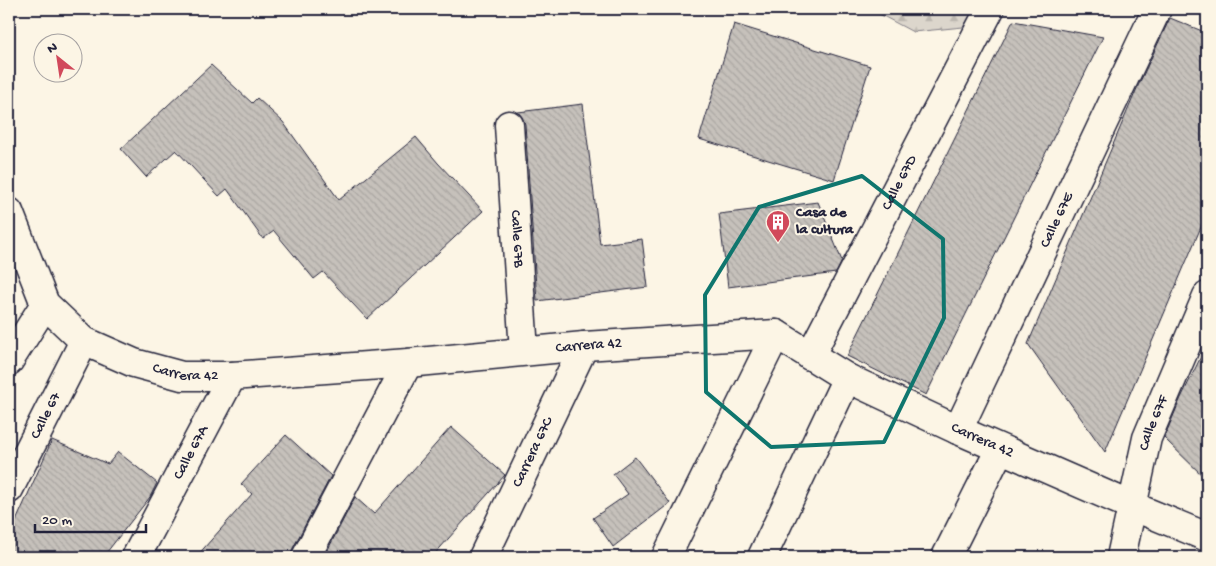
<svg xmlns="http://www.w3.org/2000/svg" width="1216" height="566" font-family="'Gochi Hand',sans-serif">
	<defs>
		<pattern id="forest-firs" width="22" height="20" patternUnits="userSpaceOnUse" patternTransform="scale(1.25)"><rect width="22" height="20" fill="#dcd6cc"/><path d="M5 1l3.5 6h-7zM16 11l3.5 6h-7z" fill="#bcb7b0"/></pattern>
		<pattern id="building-back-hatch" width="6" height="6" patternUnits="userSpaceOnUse" patternTransform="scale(1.25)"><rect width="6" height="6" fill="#c6c1bb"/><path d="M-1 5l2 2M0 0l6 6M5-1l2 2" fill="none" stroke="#aaa6a2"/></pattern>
	</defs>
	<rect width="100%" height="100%" fill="#fcf5e5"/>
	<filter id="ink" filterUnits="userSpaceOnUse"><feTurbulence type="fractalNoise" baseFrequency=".02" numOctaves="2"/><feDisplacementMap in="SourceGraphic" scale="10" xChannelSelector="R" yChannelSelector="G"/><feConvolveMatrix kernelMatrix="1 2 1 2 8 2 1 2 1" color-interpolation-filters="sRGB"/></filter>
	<g filter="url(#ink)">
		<!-- forest -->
		<path fill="url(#forest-firs)" stroke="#7f7c84" d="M 870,9 L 975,9 L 963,27 L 913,32 Z"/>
		<!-- building -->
		<path fill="url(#building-back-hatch)" stroke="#22223b" d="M 1170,18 L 1207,33 L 1207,213 L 1105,452 L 1028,344 L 1138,86 Z
			M 1013,21 L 1103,37 L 926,395 L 847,356 Z
			M 734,24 L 870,66 L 834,180 L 699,139 Z
			M 211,65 L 252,103 L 257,98 L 283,122 L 339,200 L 416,137 L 438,163 L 483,211 L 367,319 L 323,272 L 314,279 L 274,231 L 263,239 L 227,189 L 219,196 L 176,150 L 146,177 L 121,149 Z
			M 583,104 L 600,244 L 642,239 L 648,287 L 537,301 L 525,124 L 522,117 L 518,112 Z
			M 818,202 L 842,261 L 836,273 L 728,287 L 719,214 Z
			M 1207,344 L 1207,480 L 1164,438 L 1180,400 Z
			M 451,427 L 505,475 L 432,557 L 324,557 L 355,497 L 374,514 Z
			M 286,435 L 331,476 L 292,550 L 290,557 L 196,557 L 252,494 L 241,484 Z
			M 52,440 L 108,464 L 118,452 L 157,483 L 150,497 L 103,557 L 9,557 L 9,537 Z
			M 635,457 L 670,503 L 613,547 L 593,518 L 628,494 L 613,474 Z"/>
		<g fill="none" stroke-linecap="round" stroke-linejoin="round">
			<!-- minor casing -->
			<g stroke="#22223b" stroke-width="31">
				<g id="minor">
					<path id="s1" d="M 509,125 L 524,351"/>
					<path id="s2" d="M 810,356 L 990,9"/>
					<path d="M 9,361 L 45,304"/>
					<path id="s3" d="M 958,430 L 1157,9"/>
					<path id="s4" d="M 9,489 L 84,341"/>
					<path id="s5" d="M 136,557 L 232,376"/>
					<path d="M 306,557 L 408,363"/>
					<path id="s6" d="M 483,557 L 584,346"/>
					<path d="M 666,557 L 776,334"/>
					<path d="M 762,557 L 847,378"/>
					<path d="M 946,557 L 1000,449"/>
					<path id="s7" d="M 1121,557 L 1147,438 L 1207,296"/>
				</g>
			</g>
			<!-- major casing -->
			<g stroke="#22223b" stroke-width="31">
				<g id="major">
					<path id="s8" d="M 9,212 L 45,304 L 84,341 L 134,363 L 182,376 L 232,376 L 408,363 L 584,346 L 776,334 L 847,378 L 958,430 L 1132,506 L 1207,537"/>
				</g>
			</g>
			<!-- minor -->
			<use href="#minor" stroke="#fcf5e5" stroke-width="28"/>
			<!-- major -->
			<use href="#major" stroke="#fcf5e5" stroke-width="28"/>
		</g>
	</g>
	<!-- marked area -->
	<path fill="none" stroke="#0f766e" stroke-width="4" stroke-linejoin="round" d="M 862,176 L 943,239 L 944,318 L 884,442 L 771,447 L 706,392 L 705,295 L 759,207 Z"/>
	<!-- icons -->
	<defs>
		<g id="building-pin" transform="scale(1.25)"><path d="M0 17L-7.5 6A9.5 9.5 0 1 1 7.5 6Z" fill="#d1495b" stroke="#fcf5e5"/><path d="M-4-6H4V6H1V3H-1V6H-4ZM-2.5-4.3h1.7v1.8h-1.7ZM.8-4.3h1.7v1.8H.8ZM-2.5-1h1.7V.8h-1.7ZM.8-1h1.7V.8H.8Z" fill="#fff"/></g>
	</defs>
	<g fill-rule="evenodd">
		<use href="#building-pin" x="778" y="222"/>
	</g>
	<g text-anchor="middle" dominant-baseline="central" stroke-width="4" stroke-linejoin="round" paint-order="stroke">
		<!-- street labels -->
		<g font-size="15" fill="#22223b" stroke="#fcf5e5">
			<text stroke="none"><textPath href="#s2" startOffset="195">Calle 67D</textPath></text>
			<text stroke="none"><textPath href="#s3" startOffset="232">Calle 67E</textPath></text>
			<text stroke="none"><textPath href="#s1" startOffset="114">Calle 67B</textPath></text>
			<text stroke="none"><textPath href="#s8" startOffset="665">Carrera 42</textPath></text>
			<text stroke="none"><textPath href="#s8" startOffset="260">Carrera 42</textPath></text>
			<text stroke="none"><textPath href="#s4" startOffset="82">Calle 67</textPath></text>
			<text stroke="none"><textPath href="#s7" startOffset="138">Calle 67F</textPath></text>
			<text stroke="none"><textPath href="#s8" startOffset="1085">Carrera 42</textPath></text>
			<text stroke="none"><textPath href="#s6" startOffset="116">Carrera 67C</textPath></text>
			<text stroke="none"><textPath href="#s5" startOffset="118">Calle 67A</textPath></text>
		</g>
		<!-- poi labels -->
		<g font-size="15" font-weight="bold" fill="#22223b" stroke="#fcf5e5" text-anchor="start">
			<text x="796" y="213">Casa de<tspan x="796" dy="17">la cultura</tspan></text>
		</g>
	</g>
	<!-- margin -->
	<rect width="1216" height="566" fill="none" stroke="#fcf5e5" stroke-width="30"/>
	<rect x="15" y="15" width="1186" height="536" fill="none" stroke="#22223b" stroke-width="2" filter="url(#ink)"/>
	<!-- north arrow -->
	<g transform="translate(58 58) rotate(330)"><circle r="24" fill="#fcf5e5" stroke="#a5a1a1"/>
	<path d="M0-4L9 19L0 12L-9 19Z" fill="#d1495b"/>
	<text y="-8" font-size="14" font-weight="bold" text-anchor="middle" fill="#22223b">N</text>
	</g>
	<!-- scale -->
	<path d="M35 524v8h111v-8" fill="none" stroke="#22223b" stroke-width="2.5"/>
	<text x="42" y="524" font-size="15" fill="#22223b" stroke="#fcf5e5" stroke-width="4" paint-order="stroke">20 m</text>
</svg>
